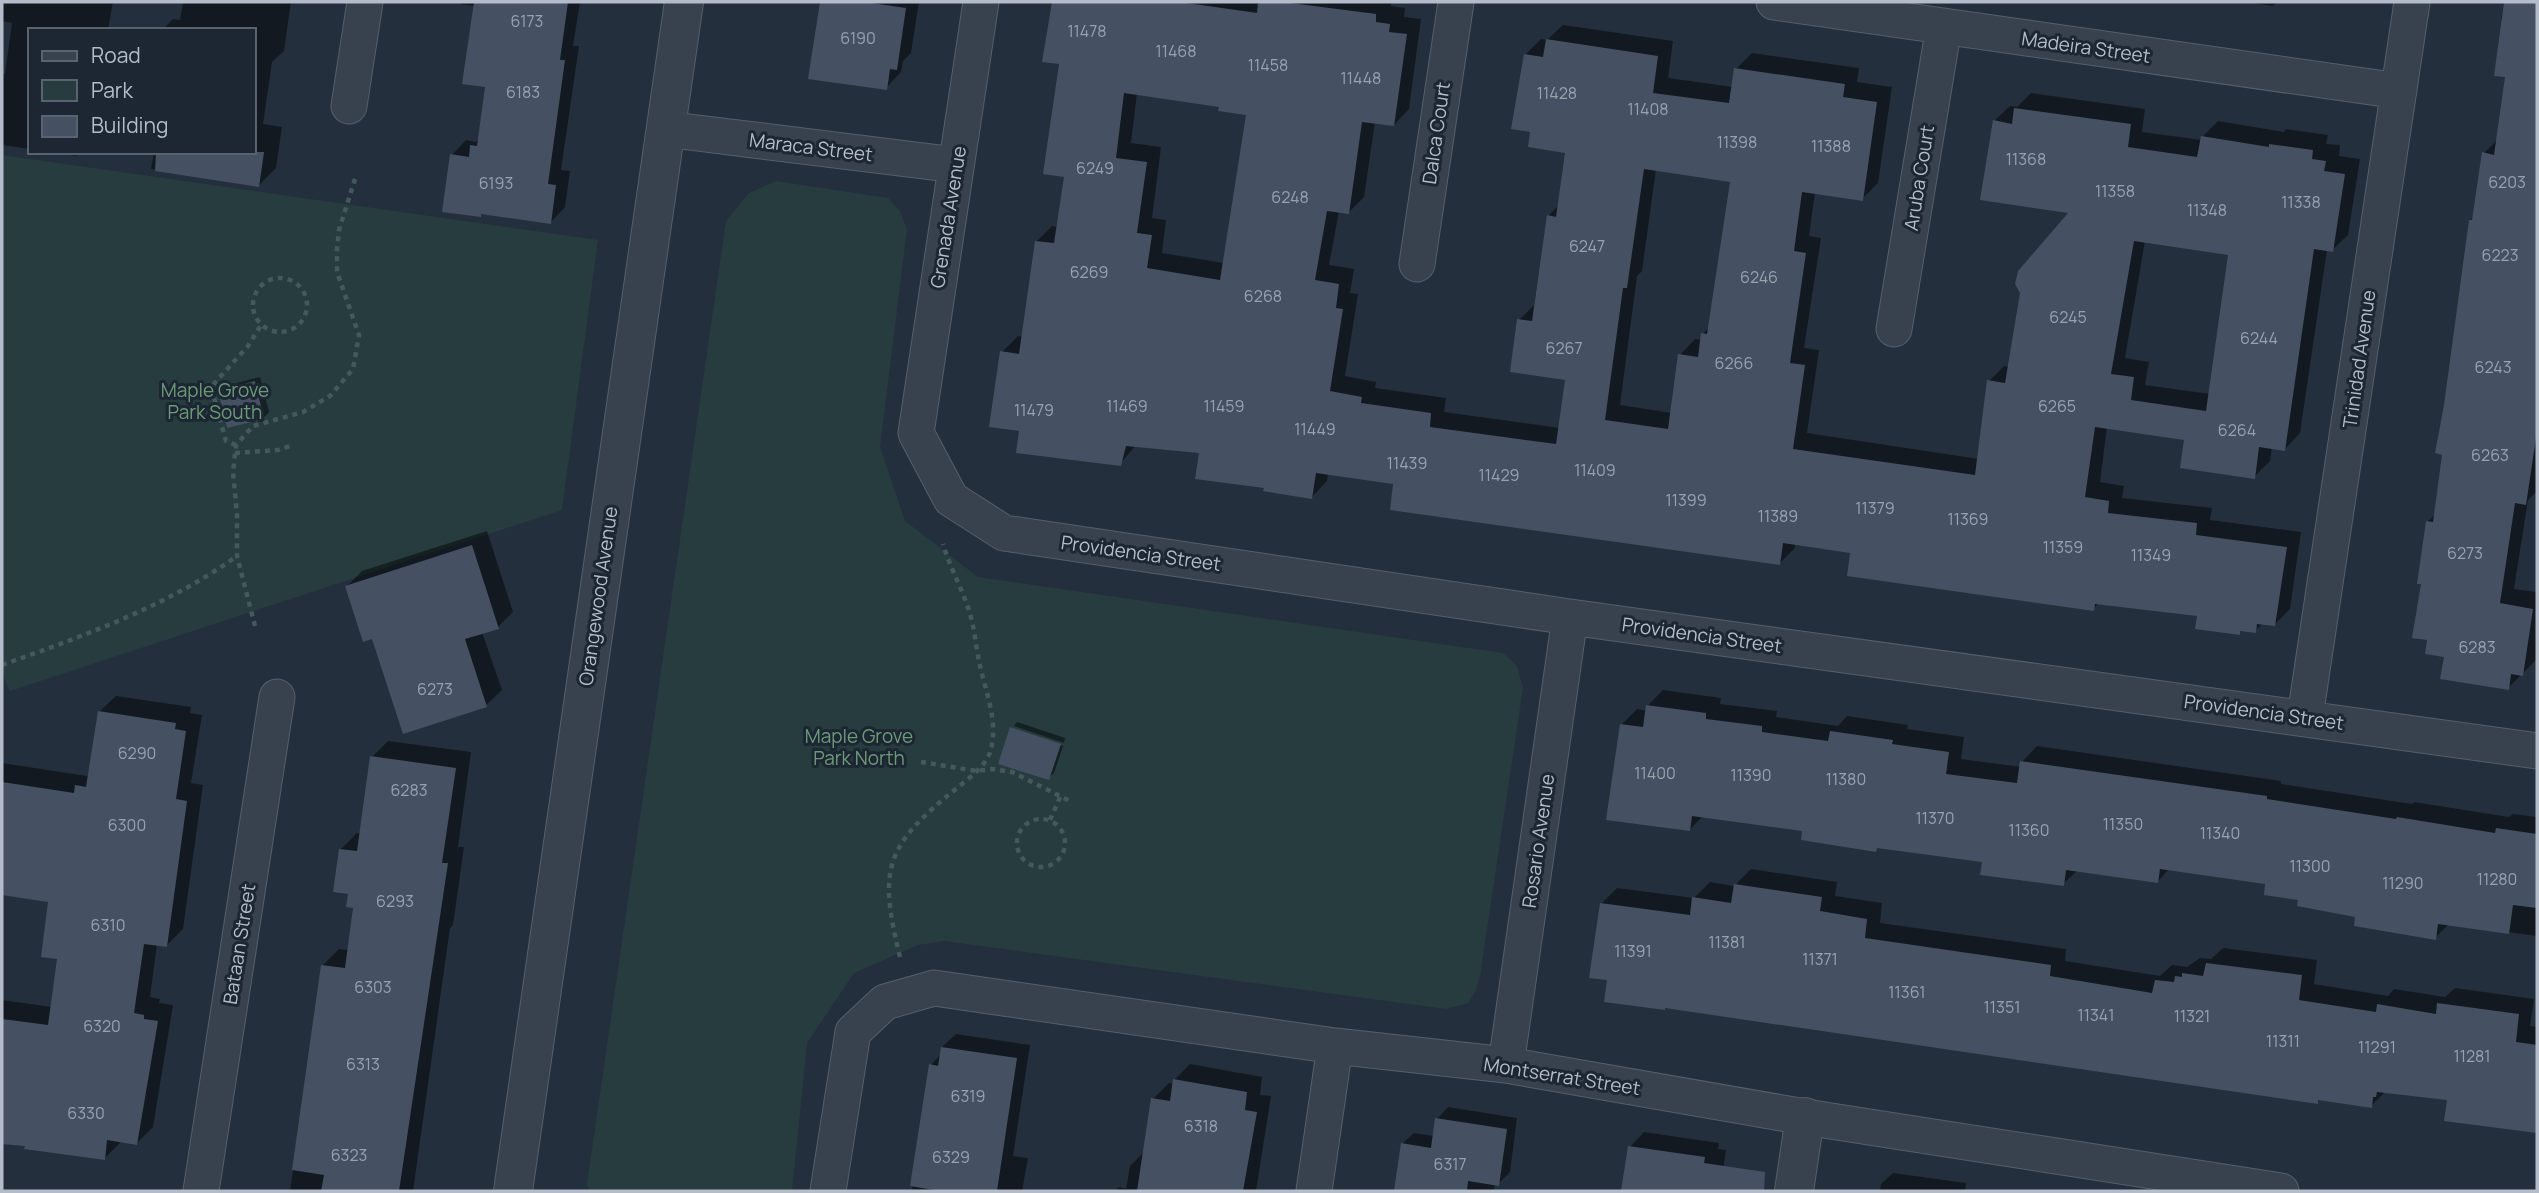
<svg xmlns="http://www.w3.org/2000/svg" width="2539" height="1193" font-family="Manrope,sans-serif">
	<rect width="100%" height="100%" fill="#242f3e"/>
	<!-- green -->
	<path fill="#263c3f" d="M 2,155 L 598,240 L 562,510 L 10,691 L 2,674 Z
		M 776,181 L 888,198 L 900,211 L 907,229 L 880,447 L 905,521 L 978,577 L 1503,653 L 1517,666 L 1523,688 L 1480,976 L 1476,990 L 1468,1003 L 1446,1009 L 944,941 L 918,945 L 854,973 L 807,1043 L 792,1191 L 589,1191 L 587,1184 L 726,221 L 749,193 Z"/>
	<!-- shadow -->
	<path fill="#0007" fill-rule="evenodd" d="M 2,2 L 113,2 L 108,30 L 30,30 L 30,149 L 2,145 L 2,74 L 5,74 L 12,23 L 2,21 Z
		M 183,2 L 291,2 L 284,51 L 272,62 L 263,124 L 282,127 L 276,168 L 259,185 L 151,169 L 154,152 L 254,152 L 254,30 L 162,30 L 173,19 L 180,20 Z
		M 461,2 L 580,2 L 573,46 L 579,46 L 561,170 L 570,171 L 565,207 L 551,222 L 483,212 L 480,215 L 452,155 L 466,140 L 476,142 L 480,138 L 487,86 L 475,6 L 461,4 Z
		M 821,2 L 919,2 L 911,53 L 903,61 L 901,72 L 886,88 L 810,77 Z
		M 1054,2 L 1391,2 L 1391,6 L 1405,8 L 1404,17 L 1421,19 L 1409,109 L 1394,125 L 1375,122 L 1364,197 L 1349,212 L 1339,211 L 1329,265 L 1354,269 L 1350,293 L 1358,294 L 1345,376 L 1376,382 L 1375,388 L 1446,398 L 1444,412 L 1560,428 L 1567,378 L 1519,320 L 1534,305 L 1548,216 L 1560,204 L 1567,152 L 1532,131 L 1525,55 L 1541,39 L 1547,40 L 1563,25 L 1673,41 L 1668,78 L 1733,87 L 1736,69 L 1752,53 L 1859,68 L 1857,82 L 1892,87 L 1878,183 L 1862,199 L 1815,192 L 1809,236 L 1821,238 L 1804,348 L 1819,350 L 1807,433 L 1979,459 L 1989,381 L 2004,366 L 2010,367 L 2071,212 L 1994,121 L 2010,106 L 2017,107 L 2031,93 L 2145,109 L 2142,132 L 2202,140 L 2202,137 L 2218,121 L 2284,132 L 2286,129 L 2328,135 L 2326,144 L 2340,145 L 2339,156 L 2360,159 L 2348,235 L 2332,250 L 2327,250 L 2300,433 L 2285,449 L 2272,447 L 2270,461 L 2254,477 L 2186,438 L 2107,427 L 2100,482 L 2124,486 L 2122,498 L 2212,508 L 2210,520 L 2301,532 L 2290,609 L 2275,624 L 2263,623 L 2255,631 L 2243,629 L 2239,633 L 2199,614 L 2100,602 L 2093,609 L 1852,551 L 1795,543 L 1795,548 L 1779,564 L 1395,482 L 1328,473 L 1327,481 L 1312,497 L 1266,486 L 1201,452 L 1136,445 L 1120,464 L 1021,430 L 1002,352 L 1018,336 L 1024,337 L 1037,241 L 1052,226 L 1058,227 L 1066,176 L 1061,63 L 1044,61 ZM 1137,93 L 1221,105 L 1248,114 L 1224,263 L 1162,253 L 1166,220 L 1152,218 L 1161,147 L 1131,143 ZM 1656,169 L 1732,180 L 1710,326 L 1703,334 L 1702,340 L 1695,339 L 1680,355 L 1672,413 L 1620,405 L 1637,276 L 1642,271 ZM 2145,241 L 2230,253 L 2210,394 L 2145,385 L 2149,362 L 2125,358 Z
		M 2245,2 L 2277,2 L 2273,6 Z
		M 2504,2 L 2537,2 L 2537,491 L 2528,500 L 2514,589 L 2537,592 L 2537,659 L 2508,688 L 2446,655 L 2430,638 L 2423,583 L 2428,521 L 2436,514 L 2444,453 L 2445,405 L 2470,220 L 2474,217 L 2484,153 L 2498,139 L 2507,76 L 2504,20 L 2501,19 Z
		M 51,152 L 80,152 L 76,156 Z
		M 260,377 L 269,412 L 263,418 L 219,391 L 225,386 Z
		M 487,531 L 513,612 L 498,627 L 482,632 L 502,690 L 486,705 L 347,586 L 362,571 Z
		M 1663,690 L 1721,698 L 1720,704 L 1777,711 L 1776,717 L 1838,726 L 1847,716 L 1908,725 L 1907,729 L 1964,737 L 1961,759 L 2021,767 L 2022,762 L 2037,746 L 2281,781 L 2281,784 L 2412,804 L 2414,802 L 2509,817 L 2513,814 L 2537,817 L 2537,936 L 2449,924 L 2435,938 L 2300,899 L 2267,883 L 2170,868 L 2158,881 L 2078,870 L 2063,884 L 1984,861 L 1879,846 L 1875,850 L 1804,829 L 1703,816 L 1689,830 L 1621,725 L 1637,709 L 1647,711 L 1648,705 Z
		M 116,696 L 191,707 L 190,713 L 202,715 L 191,783 L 203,785 L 183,929 L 167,945 L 157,944 L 150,997 L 160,999 L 159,1003 L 173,1005 L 153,1127 L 137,1143 L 121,1142 L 104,1159 L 29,1130 L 2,1126 L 2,1000 L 52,1007 L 59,958 L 50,901 L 2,893 L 2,763 L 87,776 L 90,773 L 99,712 Z
		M 1017,722 L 1065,738 L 1064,743 L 1014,726 Z
		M 1013,727 L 1013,729 L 1063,746 L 1054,773 L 1048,778 L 1001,763 Z
		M 388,741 L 471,752 L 458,847 L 464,847 L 453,925 L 450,928 L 413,1191 L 290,1191 L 323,965 L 339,949 L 349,950 L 355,906 L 350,893 L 341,849 L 357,833 L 361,833 L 372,757 Z
		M 1751,869 L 1837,882 L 1835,896 L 1882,903 L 1880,923 L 2066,949 L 2065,961 L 2160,976 L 2172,965 L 2187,967 L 2200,958 L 2211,959 L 2223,948 L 2317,960 L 2314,984 L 2388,996 L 2394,989 L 2445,997 L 2455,988 L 2534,999 L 2530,1026 L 2537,1027 L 2537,1132 L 2446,1119 L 2449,1098 L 2386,1091 L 2371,1106 L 2321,1098 L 2317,1102 L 1609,979 L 1601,904 L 1617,888 L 1694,898 L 1710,882 L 1734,886 Z
		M 956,1034 L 1030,1045 L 1013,1156 L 1028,1158 L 1022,1191 L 912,1191 L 931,1065 L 941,1054 L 942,1047 Z
		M 1190,1064 L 1262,1077 L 1260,1095 L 1271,1096 L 1256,1191 L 1115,1191 L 1119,1187 L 1126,1189 L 1130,1166 L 1145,1151 L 1153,1099 L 1169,1083 L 1174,1084 L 1174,1080 Z
		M 1448,1107 L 1517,1118 L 1510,1172 L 1498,1184 L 1495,1183 L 1494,1191 L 1396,1191 L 1402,1144 L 1414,1133 L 1434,1136 L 1437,1119 Z
		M 1644,1132 L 1719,1143 L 1718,1149 L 1726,1150 L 1720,1191 L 1623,1191 L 1630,1147 Z
		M 1893,1173 L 1966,1183 L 1965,1191 L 1880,1191 L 1881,1184 Z"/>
	<!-- building -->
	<path fill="#455162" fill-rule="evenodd" d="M 474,2 L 568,2 L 560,60 L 565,60 L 548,184 L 556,185 L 551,224 L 481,214 L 481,217 L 442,212 L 450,154 L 469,157 L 470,145 L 477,146 L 485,87 L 462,84 Z
		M 820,2 L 865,2 L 906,8 L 897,70 L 890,69 L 887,90 L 808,79 Z
		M 1052,2 L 1180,2 L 1257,13 L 1258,2 L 1283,2 L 1376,14 L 1376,22 L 1390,24 L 1389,32 L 1407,34 L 1394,126 L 1362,122 L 1349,214 L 1327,211 L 1315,280 L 1339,284 L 1336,308 L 1343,309 L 1330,391 L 1362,397 L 1361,403 L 1431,413 L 1430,427 L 1556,444 L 1565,380 L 1510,372 L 1517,319 L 1532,321 L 1547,215 L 1556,217 L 1565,153 L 1528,147 L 1530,132 L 1511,129 L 1524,54 L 1543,57 L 1546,39 L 1658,56 L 1653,93 L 1729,103 L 1734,68 L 1845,84 L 1843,97 L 1877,102 L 1863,201 L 1802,192 L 1794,251 L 1806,253 L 1790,363 L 1805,365 L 1793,449 L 1975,475 L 1987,380 L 2005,383 L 2020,293 L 2015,284 L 2018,271 L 2068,213 L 1980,200 L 1993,120 L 2012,124 L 2014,108 L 2131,124 L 2128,147 L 2197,157 L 2201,136 L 2269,147 L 2269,144 L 2313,150 L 2312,159 L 2326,161 L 2324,171 L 2345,174 L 2333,252 L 2314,249 L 2285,451 L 2259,447 L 2255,479 L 2180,468 L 2184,440 L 2095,427 L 2085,497 L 2109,501 L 2108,513 L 2197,523 L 2196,535 L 2287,547 L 2275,626 L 2257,624 L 2256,633 L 2240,631 L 2240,635 L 2195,629 L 2197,616 L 2095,604 L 2094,611 L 1847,576 L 1850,553 L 1783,543 L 1780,565 L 1390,510 L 1393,484 L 1316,473 L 1312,499 L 1263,491 L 1264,488 L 1195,479 L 1199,453 L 1126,446 L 1121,466 L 1016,453 L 1019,431 L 989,427 L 1000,351 L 1019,354 L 1035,241 L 1054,243 L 1064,177 L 1043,174 L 1059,64 L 1042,62 ZM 1124,93 L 1219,107 L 1218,111 L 1246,115 L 1220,280 L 1147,268 L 1152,235 L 1137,233 L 1147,162 L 1116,158 ZM 1644,169 L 1730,182 L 1707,334 L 1701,333 L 1698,357 L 1678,354 L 1668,429 L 1605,420 L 1623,288 L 1627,288 ZM 2134,241 L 2228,255 L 2206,411 L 2131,400 L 2134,377 L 2111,374 Z
		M 2504,2 L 2537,2 L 2537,431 L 2526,505 L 2515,503 L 2500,603 L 2533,609 L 2523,676 L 2511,674 L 2509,690 L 2440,679 L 2444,657 L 2425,654 L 2427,640 L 2412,638 L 2421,584 L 2417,584 L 2426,521 L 2433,522 L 2442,455 L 2435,453 L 2444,405 L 2469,220 L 2472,220 L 2482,152 L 2494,155 L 2505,77 L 2494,76 Z
		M 156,152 L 264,152 L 259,187 L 155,171 Z
		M 255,381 L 264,419 L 227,428 L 218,390 Z
		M 472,545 L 499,629 L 465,639 L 487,707 L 403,734 L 372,639 L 363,642 L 345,586 Z
		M 1646,705 L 1706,713 L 1706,719 L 1762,726 L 1762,732 L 1828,741 L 1830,731 L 1893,740 L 1892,744 L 1949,752 L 1946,774 L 2017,783 L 2020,761 L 2267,796 L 2267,799 L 2396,819 L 2397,817 L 2495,833 L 2496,828 L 2537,834 L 2537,908 L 2513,905 L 2509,934 L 2438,924 L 2436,940 L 2354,926 L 2355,917 L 2297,906 L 2298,900 L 2264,895 L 2265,884 L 2160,869 L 2158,883 L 2066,870 L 2064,886 L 1980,875 L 1982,862 L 1877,848 L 1876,852 L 1801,840 L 1802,831 L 1692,816 L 1690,831 L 1606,820 L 1620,724 L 1643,727 Z
		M 98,711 L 176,723 L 175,729 L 186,731 L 176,799 L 187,801 L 167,947 L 144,944 L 134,1013 L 144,1015 L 144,1019 L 158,1021 L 137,1145 L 107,1140 L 105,1160 L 24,1149 L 25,1146 L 2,1144 L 2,1019 L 48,1025 L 57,959 L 41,957 L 48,902 L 2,895 L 2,782 L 74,793 L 75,785 L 86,787 Z
		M 1010,727 L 1061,744 L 1049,780 L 998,764 Z
		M 370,756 L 456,768 L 442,863 L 448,863 L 399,1191 L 321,1191 L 324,1175 L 292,1170 L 321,965 L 345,968 L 353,908 L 346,907 L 348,894 L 333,892 L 339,849 L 357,851 Z
		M 1734,884 L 1822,897 L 1820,911 L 1867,919 L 1865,938 L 2051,965 L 2050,976 L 2152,993 L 2155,980 L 2174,982 L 2175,976 L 2182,977 L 2182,973 L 2203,976 L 2206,963 L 2302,975 L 2299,1000 L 2376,1012 L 2377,1004 L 2436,1014 L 2437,1003 L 2519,1014 L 2516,1042 L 2537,1045 L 2537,1133 L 2444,1121 L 2447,1100 L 2377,1092 L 2376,1097 L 2373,1097 L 2372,1108 L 2318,1100 L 2318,1104 L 1665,1008 L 1665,1010 L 1604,1002 L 1607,980 L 1589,978 L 1600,903 L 1690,915 L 1692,897 L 1731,903 Z
		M 941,1047 L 1017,1058 L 997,1191 L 940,1191 L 910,1186 L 929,1064 L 938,1066 Z
		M 1173,1079 L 1247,1092 L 1245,1110 L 1257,1112 L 1243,1191 L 1137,1191 L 1151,1098 L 1170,1101 Z
		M 1435,1118 L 1507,1129 L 1499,1186 L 1468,1181 L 1467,1191 L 1394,1191 L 1401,1143 L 1431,1148 Z
		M 1628,1146 L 1705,1157 L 1704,1163 L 1765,1172 L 1764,1191 L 1621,1191 Z"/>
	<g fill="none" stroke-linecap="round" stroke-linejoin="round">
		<!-- minor casing -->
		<g stroke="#565f6c" stroke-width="37">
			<path id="minor" d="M 981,2 L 916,433 L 951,499 L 1004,533 L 1570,617 L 2537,751
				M 1774,2 L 2399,91
				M 349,106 L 365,2
				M 665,129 L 956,165
				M 1417,264 L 1456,2
				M 1894,329 L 1944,26
				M 2305,717 L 2412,2
				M 1506,1065 L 1570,617
				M 201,1191 L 277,697
				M 828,1191 L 853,1032 L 885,1002 L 934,988 L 1335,1046 L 1506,1065 L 1805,1117 L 2281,1191
				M 1314,1191 L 1335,1046"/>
		</g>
		<!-- tertiary casing -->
		<g stroke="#565f6c" stroke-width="40">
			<path id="tertiary" d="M 513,1191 L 684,2
				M 1794,1191 L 1805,1117"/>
		</g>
		<!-- path -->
		<path stroke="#44595c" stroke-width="4.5" stroke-dasharray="5 5" stroke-linecap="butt" d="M253 305a27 27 0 1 1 54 0a27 27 0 1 1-54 0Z
			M 236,445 L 226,441 L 211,387 L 248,346 L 261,325
			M 235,453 L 278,450 L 290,446
			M 255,626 L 237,556 L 237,515 L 233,472 L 236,445 L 253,426 L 303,412 L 330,396 L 353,369 L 359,335 L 337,272 L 337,249 L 339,230 L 355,179
			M 2,665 C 83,636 166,607 237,556
			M 921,762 L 977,771 L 992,769 L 1012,772 L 1070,801
			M1017 843a24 24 0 1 1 48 0a24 24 0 1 1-48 0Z
			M 1050,820 L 1061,795
			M 900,957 C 878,868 885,846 957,788 C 969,778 987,766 991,749 C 998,722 986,692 980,666 C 976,649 975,630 970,614 C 963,590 950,568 943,544"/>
		<!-- minor -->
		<use href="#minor" stroke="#38414e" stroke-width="35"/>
		<!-- tertiary -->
		<use href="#tertiary" stroke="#38414e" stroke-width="38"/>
	</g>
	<g text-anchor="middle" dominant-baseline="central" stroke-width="6" stroke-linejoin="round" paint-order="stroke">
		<!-- number labels -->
		<g font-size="16" fill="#98a1af">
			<text x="527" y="21">6173</text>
			<text x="1087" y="31">11478</text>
			<text x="858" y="38">6190</text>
			<text x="1176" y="51">11468</text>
			<text x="1268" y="65">11458</text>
			<text x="1361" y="78">11448</text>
			<text x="523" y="92">6183</text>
			<text x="1557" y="93">11428</text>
			<text x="1648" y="109">11408</text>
			<text x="1737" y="142">11398</text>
			<text x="1831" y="146">11388</text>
			<text x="2026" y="159">11368</text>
			<text x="1095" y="168">6249</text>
			<text x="2507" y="182">6203</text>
			<text x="496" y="183">6193</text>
			<text x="2115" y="191">11358</text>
			<text x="1290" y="197">6248</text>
			<text x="2301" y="202">11338</text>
			<text x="2207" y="210">11348</text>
			<text x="1587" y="246">6247</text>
			<text x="2500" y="255">6223</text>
			<text x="1089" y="272">6269</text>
			<text x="1759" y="277">6246</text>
			<text x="1263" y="296">6268</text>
			<text x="2068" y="317">6245</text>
			<text x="2259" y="338">6244</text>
			<text x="1564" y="348">6267</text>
			<text x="1734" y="363">6266</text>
			<text x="2493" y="367">6243</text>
			<text x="1127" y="406">11469</text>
			<text x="1224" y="406">11459</text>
			<text x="2057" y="406">6265</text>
			<text x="1034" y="410">11479</text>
			<text x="1315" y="429">11449</text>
			<text x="2237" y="430">6264</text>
			<text x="2490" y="455">6263</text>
			<text x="1407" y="463">11439</text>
			<text x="1595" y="470">11409</text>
			<text x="1499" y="475">11429</text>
			<text x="1686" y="500">11399</text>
			<text x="1875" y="508">11379</text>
			<text x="1778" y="516">11389</text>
			<text x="1968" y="519">11369</text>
			<text x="2063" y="547">11359</text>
			<text x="2465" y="553">6273</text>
			<text x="2151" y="555">11349</text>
			<text x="2477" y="647">6283</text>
			<text x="435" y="689">6273</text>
			<text x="137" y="753">6290</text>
			<text x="1655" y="773">11400</text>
			<text x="1751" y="775">11390</text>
			<text x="1846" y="779">11380</text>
			<text x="409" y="790">6283</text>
			<text x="1935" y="818">11370</text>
			<text x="2123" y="824">11350</text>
			<text x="127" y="825">6300</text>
			<text x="2029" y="830">11360</text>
			<text x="2220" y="833">11340</text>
			<text x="2310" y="866">11300</text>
			<text x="2497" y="879">11280</text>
			<text x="2403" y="883">11290</text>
			<text x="395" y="901">6293</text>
			<text x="108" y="925">6310</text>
			<text x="1727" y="942">11381</text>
			<text x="1633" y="951">11391</text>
			<text x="1820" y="959">11371</text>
			<text x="373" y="987">6303</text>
			<text x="1907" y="992">11361</text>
			<text x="2002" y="1007">11351</text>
			<text x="2096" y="1015">11341</text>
			<text x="2192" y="1016">11321</text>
			<text x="102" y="1026">6320</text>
			<text x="2283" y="1041">11311</text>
			<text x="2377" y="1047">11291</text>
			<text x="2472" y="1056">11281</text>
			<text x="363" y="1064">6313</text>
			<text x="968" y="1096">6319</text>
			<text x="86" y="1113">6330</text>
			<text x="1201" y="1126">6318</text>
			<text x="349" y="1155">6323</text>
			<text x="951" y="1157">6329</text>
			<text x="1450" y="1164">6317</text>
		</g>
		<!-- street labels -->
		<g font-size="19" fill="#b4bcc9" stroke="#1d2633">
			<text transform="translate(2086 47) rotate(8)">Madeira Street</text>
			<text transform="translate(1436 133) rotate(-82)">Dalca Court</text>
			<text transform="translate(811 147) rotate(7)">Maraca Street</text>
			<text transform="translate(1919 178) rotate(-81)">Aruba Court</text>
			<text transform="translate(948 217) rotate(-81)">Grenada Avenue</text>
			<text transform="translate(2359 359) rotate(-82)">Trinidad Avenue</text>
			<text transform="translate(1141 553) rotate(8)">Providencia Street</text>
			<text transform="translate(598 596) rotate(-82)">Orangewood Avenue</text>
			<text transform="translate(1702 635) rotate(8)">Providencia Street</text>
			<text transform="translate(2264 712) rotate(8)">Providencia Street</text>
			<text transform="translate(1538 841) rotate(-82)">Rosario Avenue</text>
			<text transform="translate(239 944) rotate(-81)">Bataan Street</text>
			<text transform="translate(1562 1076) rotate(9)">Montserrat Street</text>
		</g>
		<!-- park labels -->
		<g font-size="19" fill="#6b9a76" stroke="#1d2633">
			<text x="215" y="390">Maple Grove<tspan x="215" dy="22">Park South</tspan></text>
			<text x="859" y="736">Maple Grove<tspan x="859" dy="22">Park North</tspan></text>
		</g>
	</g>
	<!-- border -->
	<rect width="2539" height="1193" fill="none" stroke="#b4bcc9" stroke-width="7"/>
	<!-- legend -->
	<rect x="28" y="28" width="228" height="126" fill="#1d2633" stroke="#59626f" stroke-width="2"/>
	<rect x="42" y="51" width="35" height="10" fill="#38414e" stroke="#59626f" stroke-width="2"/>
	<text x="91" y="63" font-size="21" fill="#b4bcc9">Road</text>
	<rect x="42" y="80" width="35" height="21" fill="#263c3f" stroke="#59626f" stroke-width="2"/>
	<text x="91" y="98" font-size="21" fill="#b4bcc9">Park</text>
	<rect x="42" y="116" width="35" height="21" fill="#455162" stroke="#59626f" stroke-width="2"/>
	<text x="91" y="133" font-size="21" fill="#b4bcc9">Building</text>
</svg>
